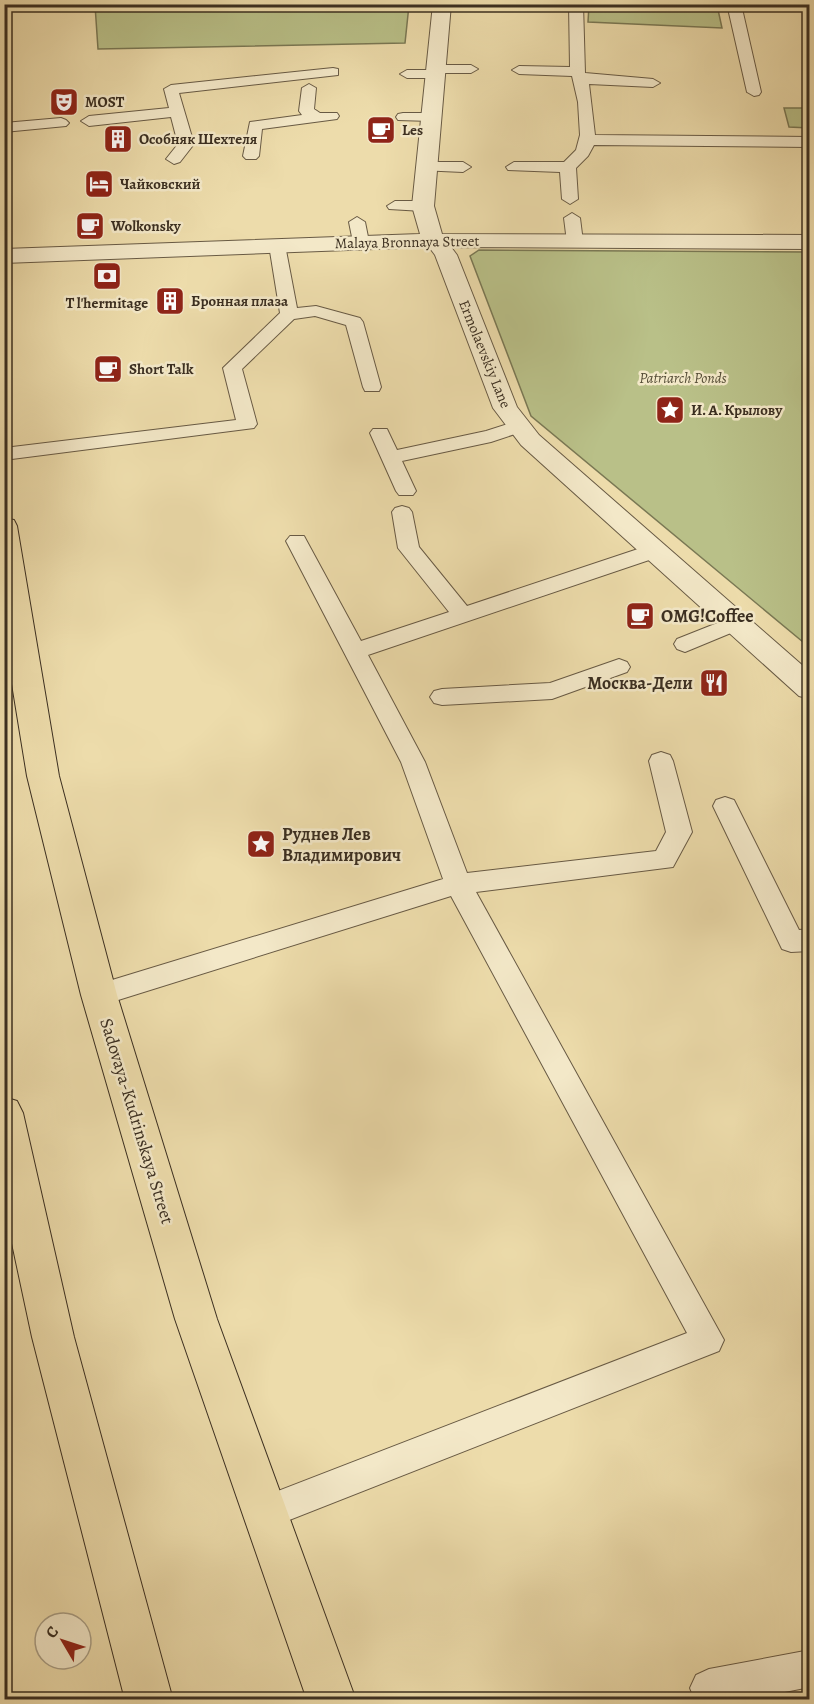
<svg xmlns="http://www.w3.org/2000/svg" width="814" height="1704" font-family="Alegreya,serif">
	<rect width="100%" height="100%" fill="#eddcab"/>
	<filter id="stains"><feTurbulence type="fractalNoise" baseFrequency=".00333" numOctaves="4"/><feColorMatrix values="0 0 0 0 .2 0 0 0 0 .09 0 0 0 0 .02 0 0 0 .5 -.17"/></filter>
	<radialGradient id="worn" r=".72"><stop offset=".6" stop-color="#630" stop-opacity="0"/><stop offset="1" stop-color="#630" stop-opacity=".3"/></radialGradient>
	<!-- green -->
	<path fill="#b9c088" stroke="#7a7854" stroke-width="1.5" d="M 95,5 L 95,4 L 409,5 L 405,43 L 98,49 Z
		M 717,5 L 722,28 L 588,22 L 589,5 Z
		M 784,108 L 809,108 L 809,128 L 789,127 Z
		M 479,250 L 809,252 L 809,647 L 531,416 L 470,256 Z"/>
	<g fill="none" stroke-linecap="round" stroke-linejoin="round">
		<!-- service casing -->
		<g stroke="#685a44" stroke-width="2">
			<path id="service" d="M 569,4 L 583,4 L 585,73 L 653,79 L 660,83 L 653,87 L 589,84 L 595,135 L 810,137 L 810,147 L 594,145 L 588,156 L 576,168 L 578,199 L 570,204 L 562,199 L 560,172 L 508,170 L 506,167 L 514,162 L 564,162 L 576,150 L 580,135 L 578,102 L 572,76 L 519,74 L 512,70 L 519,66 L 570,67 Z
				M 727,4 L 741,4 L 761,92 L 759,95 L 754,96 L 747,92 Z
				M 436,65 L 471,65 L 478,69 L 471,73 L 442,73 L 435,78 L 407,78 L 400,74 L 407,70 L 429,70 Z
				M 333,68 L 338,69 L 338,75 L 179,93 L 194,144 L 180,162 L 174,164 L 166,159 L 178,144 L 171,117 L 89,126 L 81,121 L 89,116 L 169,108 L 164,89 L 171,85 Z
				M 309,84 L 316,88 L 314,109 L 320,113 L 337,113 L 339,116 L 337,119 L 262,129 L 259,156 L 256,159 L 246,159 L 243,156 L 250,122 L 302,115 L 299,111 L 302,88 Z
				M 403,113 L 431,113 L 438,117 L 431,121 L 398,120 L 396,117 L 398,114 Z
				M 61,118 L 66,120 L 69,123 L 66,126 L 4,132 L 4,123 Z
				M 425,162 L 463,162 L 471,167 L 463,172 L 419,170 L 417,167 Z
				M 395,201 L 423,201 L 431,206 L 423,211 L 389,209 L 387,206 Z
				M 572,213 L 580,218 L 583,242 L 575,247 L 567,242 L 564,218 Z
				M 357,217 L 365,222 L 369,242 L 361,247 L 353,242 L 349,222 Z
				M 277,240 L 285,245 L 297,308 L 316,306 L 360,318 L 363,322 L 381,387 L 379,391 L 365,391 L 363,387 L 346,325 L 315,316 L 294,319 L 242,369 L 257,424 L 254,428 L 4,460 L 4,448 L 236,420 L 223,368 L 280,313 L 269,245 Z
				M 517,421 L 524,423 L 527,427 L 524,431 L 491,442 L 402,461 L 416,491 L 413,495 L 399,495 L 396,491 L 370,433 L 373,429 L 387,429 L 397,450 L 486,431 Z
				M 402,506 L 409,508 L 412,512 L 419,547 L 467,606 L 647,546 L 661,546 L 665,551 L 661,556 L 368,655 L 425,762 L 467,873 L 656,851 L 666,832 L 649,761 L 652,755 L 661,752 L 670,755 L 673,761 L 692,832 L 673,867 L 476,892 L 724,1340 L 719,1351 L 264,1530 L 252,1525 L 247,1513 L 252,1501 L 687,1333 L 451,896 L 99,1006 L 89,1003 L 85,995 L 89,987 L 99,984 L 443,879 L 401,762 L 286,541 L 290,536 L 304,536 L 361,641 L 449,612 L 398,548 L 392,512 L 395,508 Z
				M 735,616 L 743,618 L 746,623 L 743,628 L 685,652 L 677,649 L 674,644 L 677,639 Z
				M 619,659 L 627,662 L 630,667 L 627,672 L 552,699 L 442,705 L 434,703 L 430,697 L 434,691 L 442,689 L 550,683 Z
				M 725,797 L 734,800 L 799,930 L 810,929 L 810,951 L 791,952 L 782,949 L 713,806 L 716,800 Z
				M 810,1650 L 810,1687 L 745,1700 L 695,1700 L 690,1688 L 696,1675 L 709,1669 Z"/>
		</g>
		<!-- minor casing -->
		<g stroke="#685a44" stroke-width="2">
			<path id="minor" d="M 433,4 L 451,4 L 434,206 L 442,234 L 810,235 L 810,249 L 451,247 L 457,255 L 517,407 L 539,435 L 810,672 L 810,699 L 799,696 L 521,445 L 493,408 L 435,255 L 429,247 L 4,263 L 4,249 L 420,234 L 412,206 Z"/>
		</g>
		<!-- primary casing -->
		<g stroke="#3b2f21" stroke-width="2">
			<path id="primary" d="M 4,518 L 14,520 L 17,526 L 59,776 L 117,995 L 217,1319 L 356,1700 L 307,1700 L 175,1319 L 81,995 L 27,776 L 4,635 Z
				M 4,1097 L 17,1101 L 23,1113 L 74,1337 L 173,1700 L 125,1700 L 32,1337 L 4,1206 Z"/>
		</g>
		<!-- service -->
		<use href="#service" fill="#f3e8c8" fill-rule="evenodd"/>
		<!-- minor -->
		<use href="#minor" fill="#f3e8c8" fill-rule="evenodd"/>
		<!-- primary -->
		<use href="#primary" fill="#eddcab" fill-rule="evenodd"/>
	</g>
	<!-- icons -->
	<defs>
		<g id="theatre-square" transform="scale(1.5)"><rect x="-9" y="-9" width="18" height="18" rx="4" fill="#8f2418" stroke="#f3e8c8"/><path d="M-5-5.5Q0-4 5-5.5V0Q5 5 0 6Q-5 5-5 0ZM-3.3-2.5H-1v1.5H-3.3ZM1-2.5H3.3v1.5H1ZM-2.8 1Q0 5.5 2.8 1Z" fill="#fff"/></g>
		<g id="cafe-square" transform="scale(1.5)"><rect x="-9" y="-9" width="18" height="18" rx="4" fill="#8f2418" stroke="#f3e8c8"/><path d="M-5.5-4.5H6V0H3Q3 3.5 0 3.5H-2.5Q-5.5 3.5-5.5 0ZM3-3.2v2h1.7v-2ZM-6 4.5H4V6H-6Z" fill="#fff"/></g>
		<g id="building-square" transform="scale(1.5)"><rect x="-9" y="-9" width="18" height="18" rx="4" fill="#8f2418" stroke="#f3e8c8"/><path d="M-4-6H4V6H1V3H-1V6H-4ZM-2.5-4.3h1.7v1.8h-1.7ZM.8-4.3h1.7v1.8H.8ZM-2.5-1h1.7V.8h-1.7ZM.8-1h1.7V.8H.8Z" fill="#fff"/></g>
		<g id="hotel-square" transform="scale(1.5)"><rect x="-9" y="-9" width="18" height="18" rx="4" fill="#8f2418" stroke="#f3e8c8"/><path d="M-6-4.5h1.5V1H6V5H4.5V3h-9V5H-6ZM-4 0a1.8 1.8 0 1 1 3.6 0ZM.5 0V-2.5h3Q6-2.5 6 0Z" fill="#fff"/></g>
		<g id="bank-square" transform="scale(1.5)"><rect x="-9" y="-9" width="18" height="18" rx="4" fill="#8f2418" stroke="#f3e8c8"/><path d="M-6-4H6V4H-6ZM0-2.3a2.3 2.3 0 1 0 0 4.6a2.3 2.3 0 1 0 0-4.6Z" fill="#fff"/></g>
		<g id="sight-square" transform="scale(1.5)"><rect x="-9" y="-9" width="18" height="18" rx="4" fill="#8f2418" stroke="#f3e8c8"/><path d="M0-6L1.8-2.2L6-1.7L2.9 1.2L3.7 5.4L0 3.3L-3.7 5.4L-2.9 1.2L-6-1.7L-1.8-2.2Z" fill="#fff"/></g>
		<g id="restaurant-square" transform="scale(1.5)"><rect x="-9" y="-9" width="18" height="18" rx="4" fill="#8f2418" stroke="#f3e8c8"/><path d="M-5-6h1v4h1v-4h1v4h1v-4h1v5L-1.5 .5V6h-2V.5L-5-1ZM5-6V6H3V1.5H1.5Q1.5-4 5-6Z" fill="#fff"/></g>
	</defs>
	<g fill-rule="evenodd">
		<use href="#theatre-square" x="64" y="102"/>
		<use href="#cafe-square" x="381" y="130"/>
		<use href="#building-square" x="118" y="139"/>
		<use href="#hotel-square" x="99" y="184"/>
		<use href="#cafe-square" x="90" y="226"/>
		<use href="#bank-square" x="107" y="276"/>
		<use href="#building-square" x="170" y="301"/>
		<use href="#cafe-square" x="108" y="369"/>
		<use href="#sight-square" x="670" y="410"/>
		<use href="#cafe-square" x="640" y="616"/>
		<use href="#restaurant-square" x="714" y="683"/>
		<use href="#sight-square" x="261" y="844"/>
	</g>
	<g text-anchor="middle" dominant-baseline="central" stroke-width="5" stroke-linejoin="round" paint-order="stroke">
		<!-- far-poi labels -->
		<g font-size="15" font-weight="bold" fill="#3b2f21" stroke="#f3e8c8" text-anchor="start">
			<text x="85" y="102">MOST</text>
			<text x="402" y="130">Les</text>
			<text x="139" y="139">Особняк Шехтеля</text>
			<text x="120" y="184">Чайковский</text>
			<text x="111" y="226">Wolkonsky</text>
			<text x="191" y="301">Бронная плаза</text>
			<text x="107" y="303" text-anchor="middle">Т l'hermitage</text>
			<text x="129" y="369">Short Talk</text>
			<text x="691" y="410">И. А. Крылову</text>
		</g>
		<!-- far-street labels -->
		<g font-size="15" fill="#3b2f21" stroke="#f3e8c8">
			<text transform="translate(407 242) rotate(-1)">Malaya Bronnaya Street</text>
			<text transform="translate(485 354) rotate(68)">Ermolaevskiy Lane</text>
		</g>
		<!-- far-park labels -->
		<g font-size="15" font-style="italic" fill="#544c36" stroke="#f3e8c8">
			<text x="683" y="378">Patriarch Ponds</text>
		</g>
		<!-- poi labels -->
		<g font-size="18" font-weight="bold" fill="#3b2f21" stroke="#f3e8c8" text-anchor="start">
			<text x="661" y="616">OMG!Coffee</text>
			<text x="693" y="683" text-anchor="end">Москва-Дели</text>
			<text x="282" y="834">Руднев Лев<tspan x="282" dy="21">Владимирович</tspan></text>
		</g>
		<!-- street labels -->
		<g font-size="18" fill="#3b2f21" stroke="#f3e8c8">
			<text transform="translate(137 1121) rotate(73)">Sadovaya-Kudrinskaya Street</text>
		</g>
	</g>
	<!-- margin -->
	<rect width="814" height="1704" fill="none" stroke="#eddcab" stroke-width="24"/>
	<rect x="6" y="6" width="802" height="1692" fill="none" stroke="#3b2f21" stroke-width="3"/>
	<rect x="12" y="12" width="790" height="1680" fill="none" stroke="#3b2f21" stroke-width="1.5"/>
	<!-- north arrow -->
	<g transform="translate(63 1641) rotate(309)"><circle r="28" fill="#f3e8c8" stroke="#a99e85" stroke-width="1.5"/>
	<path d="M0-4.5L10 22L0 15L-10 22Z" fill="#8f2418"/>
	<text y="-9" font-size="16" font-weight="bold" text-anchor="middle" fill="#3b2f21">С</text>
	</g>
	<rect width="100%" height="100%" filter="url(#stains)"/>
	<rect width="100%" height="100%" fill="url(#worn)"/>
</svg>
